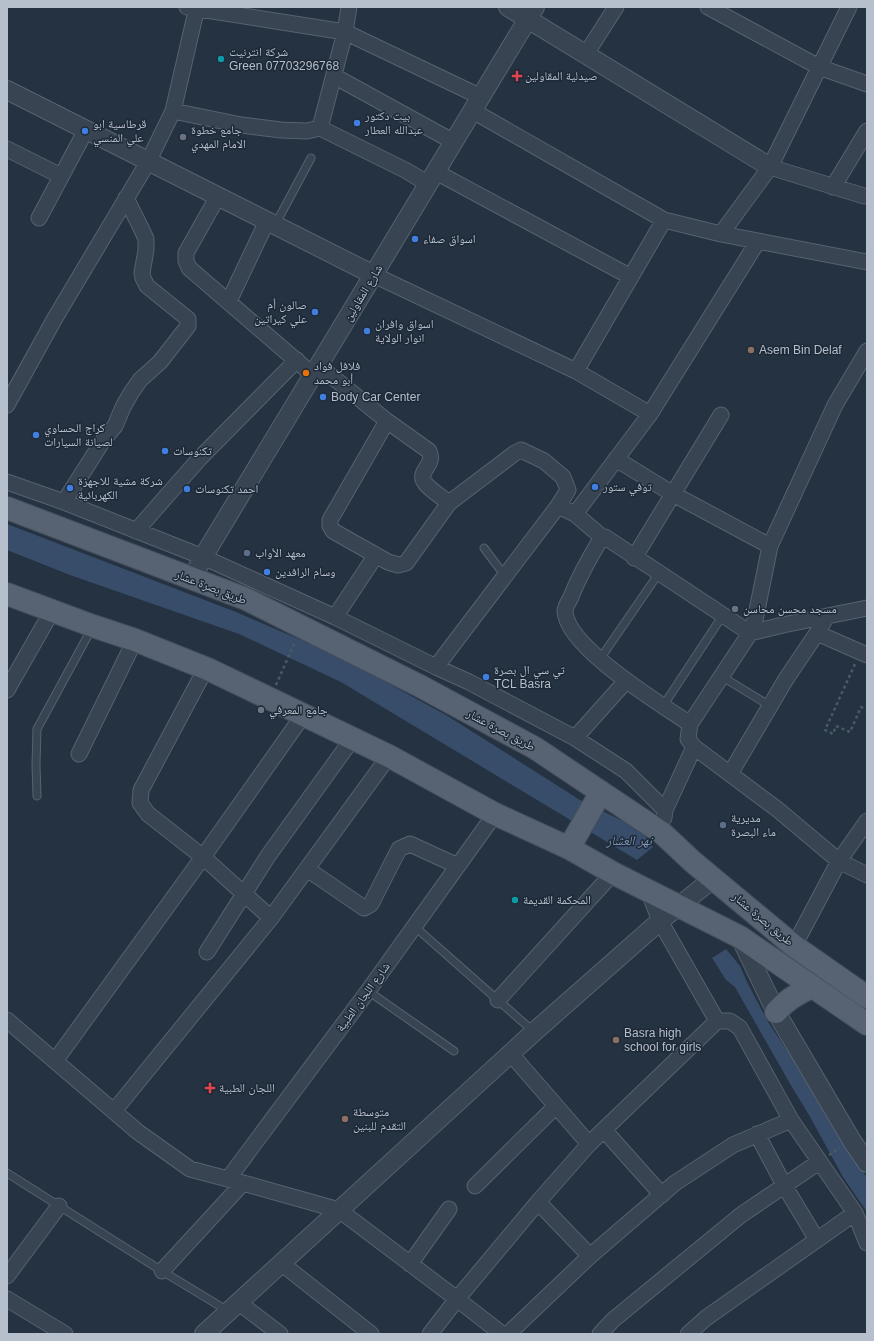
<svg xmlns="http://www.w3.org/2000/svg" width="874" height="1341" font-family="Arial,'Noto Naskh Arabic',sans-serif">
	<rect width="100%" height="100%" fill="#253242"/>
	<!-- water -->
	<path fill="#384d6a" d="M 7,524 L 236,612 L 338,656 L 446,715 L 580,800 L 641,830 L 653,847 L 637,860 L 341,682 L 239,634 L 70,575 L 7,550 Z
		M 726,949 L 740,966 L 747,982 L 768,1022 L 795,1062 L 820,1105 L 867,1178 L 867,1212 L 843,1177 L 809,1115 L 789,1082 L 735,987 L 726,980 L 712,958 Z"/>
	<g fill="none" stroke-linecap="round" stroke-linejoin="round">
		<!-- service casing -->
		<g stroke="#57626f" stroke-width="9">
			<path id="service" d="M 275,225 L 311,158
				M 484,548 L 505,576
				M 600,659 L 659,573
				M 721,676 L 770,706
				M 663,706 L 723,615
				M 37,796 L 36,765 L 37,729 L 92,628
				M 414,926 L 534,1032
				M 368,991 L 454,1051
				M 7,1173 L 162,1271 L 228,1311"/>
		</g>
		<!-- minor casing -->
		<g stroke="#57626f" stroke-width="17">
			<path id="minor" d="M 187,7 L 345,32 L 481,97
				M 349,7 L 345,32 L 320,128 L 407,171 L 428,184
				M 708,7 L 819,67 L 867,84
				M 586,54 L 616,7
				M 334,76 L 454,142
				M 173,111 L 241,125 L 281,130 L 307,131 L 320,128
				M 473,111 L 664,220 L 721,234 L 867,262
				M 7,149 L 61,176
				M 770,167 L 864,196
				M 436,172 L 631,277
				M 833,187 L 867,131
				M 218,196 L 186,253 L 186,261 L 189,268 L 313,375
				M 39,218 L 86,130
				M 721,234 L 770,167 L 849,7
				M 374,275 L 576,371 L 650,414
				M 229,301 L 267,221
				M 867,351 L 835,405 L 770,546 L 755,620 L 750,633 L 690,724 L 688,739 L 694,747 L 777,809 L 839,861 L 867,875
				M 319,366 L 387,421 L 429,451 C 436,466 416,471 425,483 C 430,490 442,497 449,503
				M 576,371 L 664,220
				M 7,405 L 55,318 L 148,162 L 173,111 L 197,7
				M 387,421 L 330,520 L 330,526 L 333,531 L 388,562 L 398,565 L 406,563 L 449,503 L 515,453 L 521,450 L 544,461 L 563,477 L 568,490 L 558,506
				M 616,459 L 673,494 L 770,546
				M 7,482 L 64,502 L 203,557 L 335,617 L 436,667 L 469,682 L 575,738 L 626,771 L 665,810
				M 64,502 L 104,439 L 115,426 L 123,407 L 131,393 L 140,380 L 160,362 L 188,326 L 188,319 L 147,286 L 143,278 L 142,273 L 146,250 L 146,239 L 141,228 L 126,198
				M 575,514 L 650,414 L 758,241
				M 136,531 L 200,458 L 297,360
				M 602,537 C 590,557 579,576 571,597 C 569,601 565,607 565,611 C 566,647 661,704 690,724
				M 634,558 L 721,415
				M 335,617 L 376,555
				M 817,633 L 867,655
				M 436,667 L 558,506 L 575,514 L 602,537 L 605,537 L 750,633 L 783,625 L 867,608
				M 206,668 L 141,790 L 140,803 L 148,814 L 203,857 L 271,918
				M 7,690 L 52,611
				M 575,738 L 626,681
				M 79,754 L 135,640
				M 730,774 L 786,679 L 817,633 L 827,616
				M 664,818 L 665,810 L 694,747
				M 307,869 L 364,908 L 371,904 L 399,849 L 410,844 L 458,866
				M 648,890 L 660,921 L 717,1021
				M 794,946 L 839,861 L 867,821
				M 207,952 L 268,856 L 353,738
				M 498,1000 L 613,873
				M 7,1020 L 138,1132 L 190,1169 L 243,1183 L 339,1210 L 457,1299 L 502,1334
				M 511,1054 L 589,1144
				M 55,1061 L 203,857 L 304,714
				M 114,1111 L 271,918 L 389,756
				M 604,1130 L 662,1195
				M 757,1134 L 784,1185 L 817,1240
				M 228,1179 L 368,991 L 495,814
				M 475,1186 L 556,1106
				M 538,1202 L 590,1256
				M 281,1263 L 371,1334
				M 410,1264 L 449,1209
				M 162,1271 L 243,1183
				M 7,1276 L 59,1206
				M 7,1299 L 65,1334
				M 238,1302 L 280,1334
				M 430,1334 L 457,1299 L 538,1202 L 589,1144 L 717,1021 L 730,1021 L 740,1028 L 791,1120 L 855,1213 L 867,1243
				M 508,1334 L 590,1256 L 675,1183 L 733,1145 L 791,1120
				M 600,1334 L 613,1320 L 741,1215 L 819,1162
				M 688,1334 L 706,1318 L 855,1213"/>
		</g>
		<!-- tertiary casing -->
		<g stroke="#57626f" stroke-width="20">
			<path id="tertiary" d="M 508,7 L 770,167
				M 7,90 L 374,275
				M 192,579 L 203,557 L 535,7
				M 740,937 L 776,1012 L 852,1141 L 867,1163
				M 204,1334 L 534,1032 L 660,921 L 714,878"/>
		</g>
		<!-- primary casing -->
		<g stroke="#434d5b" stroke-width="24">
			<path id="primary" d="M 7,508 L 246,599 L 420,686 L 535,748 L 662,833 L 693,862 L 794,946 L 867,997
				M 7,594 L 93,626 L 135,640 L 210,670 L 389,756 L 495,814 L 569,848 L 613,873 L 740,937 L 867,1024
				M 569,848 L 601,792
				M 776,1012 C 786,1000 798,993 812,987"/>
		</g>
		<!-- path -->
		<path stroke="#455d60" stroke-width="2.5" stroke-dasharray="3 3" stroke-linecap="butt" d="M 855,664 L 825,730 L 833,734 L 836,726 L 850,732 L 861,707 L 867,710
			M 276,685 L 295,642
			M 829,1155 L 840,1148"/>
		<!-- service -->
		<use href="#service" stroke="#394452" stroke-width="7"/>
		<!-- minor -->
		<use href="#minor" stroke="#394452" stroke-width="15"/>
		<!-- tertiary -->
		<use href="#tertiary" stroke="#394452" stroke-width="18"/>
		<!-- primary -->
		<use href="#primary" stroke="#576372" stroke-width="22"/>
	</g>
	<!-- markers -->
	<g fill="#0f9aa8" stroke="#1e2937" stroke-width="1.5">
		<circle cx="221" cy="59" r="4"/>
		<circle cx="515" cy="900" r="4"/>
	</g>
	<g fill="#e0444e" stroke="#1e2937" stroke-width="1.5">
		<path d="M515 70h4v4h4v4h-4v4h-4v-4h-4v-4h4z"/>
		<path d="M208 1082h4v4h4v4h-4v4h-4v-4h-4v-4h4z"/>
	</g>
	<g fill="#3f7fe0" stroke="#1e2937" stroke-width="1.5">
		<circle cx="357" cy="123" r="4"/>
		<circle cx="85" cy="131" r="4"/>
		<circle cx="415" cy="239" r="4"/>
		<circle cx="315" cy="312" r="4"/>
		<circle cx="367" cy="331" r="4"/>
		<circle cx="323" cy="397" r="4"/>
		<circle cx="36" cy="435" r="4"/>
		<circle cx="165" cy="451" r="4"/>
		<circle cx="595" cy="487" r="4"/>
		<circle cx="70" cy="488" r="4"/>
		<circle cx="187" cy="489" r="4"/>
		<circle cx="267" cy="572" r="4"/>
		<circle cx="486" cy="677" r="4"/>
	</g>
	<g fill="#6b7280" stroke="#1e2937" stroke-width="1.5">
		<circle cx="183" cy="137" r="4"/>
		<circle cx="735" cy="609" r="4"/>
		<circle cx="261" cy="710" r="4"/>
	</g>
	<g fill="#8d6e63" stroke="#1e2937" stroke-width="1.5">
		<circle cx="751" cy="350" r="4"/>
		<circle cx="616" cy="1040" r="4"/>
		<circle cx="345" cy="1119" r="4"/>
	</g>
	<circle fill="#e8710a" stroke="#1e2937" stroke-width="1.5" cx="306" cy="373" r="4"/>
	<g fill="#5c6f8a" stroke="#1e2937" stroke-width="1.5">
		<circle cx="247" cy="553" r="4"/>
		<circle cx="723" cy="825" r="4"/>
	</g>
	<g text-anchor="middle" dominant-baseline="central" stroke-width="3" stroke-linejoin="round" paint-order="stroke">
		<!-- poi labels -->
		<g font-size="12" fill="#b6bfcc" stroke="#1e2937" text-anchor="start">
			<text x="229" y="52">شركة انترنيت<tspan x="229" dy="14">Green 07703296768</tspan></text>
			<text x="525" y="76">صيدلية المقاولين</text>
			<text x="365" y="116">بيت دكتور<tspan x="365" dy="14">عبدالله العطار</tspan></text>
			<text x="93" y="124">قرطاسية ابو<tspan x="93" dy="14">علي المنسي</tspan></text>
			<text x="191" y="130">جامع خطوة<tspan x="191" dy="14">الامام المهدي</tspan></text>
			<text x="423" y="239">اسواق صفاء</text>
			<text x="307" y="305" text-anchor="end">صالون أم<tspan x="307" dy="14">علي كيراتين</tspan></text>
			<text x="375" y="324">اسواق وافران<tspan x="375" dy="14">انوار الولاية</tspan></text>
			<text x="759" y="350">Asem Bin Delaf</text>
			<text x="314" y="366">فلافل فواد<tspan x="314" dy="14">أبو محمد</tspan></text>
			<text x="331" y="397">Body Car Center</text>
			<text x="44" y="428">كراج الحساوي<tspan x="44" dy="14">لصيانة السيارات</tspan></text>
			<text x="173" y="451">تكنوسات</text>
			<text x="78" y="481">شركة مشية للاجهزة<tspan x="78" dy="14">الكهربائية</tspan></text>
			<text x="603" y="487">توفي ستور</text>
			<text x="195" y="489">احمد تكنوسات</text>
			<text x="255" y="553">معهد الأواب</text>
			<text x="275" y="572">وسام الرافدين</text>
			<text x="743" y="609">مسجد محسن محاسن</text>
			<text x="494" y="670">تي سي ال بصرة<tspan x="494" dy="14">TCL Basra</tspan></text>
			<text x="269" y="710">جامع المعرفي</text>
			<text x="731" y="818">مديرية<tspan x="731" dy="14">ماء البصرة</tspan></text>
			<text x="523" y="900">المحكمة القديمة</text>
			<text x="624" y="1033">Basra high<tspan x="624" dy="14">school for girls</tspan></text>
			<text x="219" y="1088">اللجان الطبية</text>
			<text x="353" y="1112">متوسطة<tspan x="353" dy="14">التقدم للبنين</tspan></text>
		</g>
		<!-- street labels -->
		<g font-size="12" fill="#b6bfcc" stroke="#1e2937">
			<text transform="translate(363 293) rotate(-59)">شارع المقاولين</text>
			<text transform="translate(211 587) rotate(21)">طريق بصرة عشار</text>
			<text transform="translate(501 730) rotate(28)">طريق بصرة عشار</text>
			<text transform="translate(763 919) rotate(40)">طريق بصرة عشار</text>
			<text transform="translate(363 997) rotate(-54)">شارع اللجان الطبية</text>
		</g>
		<!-- water labels -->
		<g font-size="13" font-style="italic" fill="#7c95b4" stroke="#1e2937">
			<text x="629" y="840">نهر العشار</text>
		</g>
	</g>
	<!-- border -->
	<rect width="874" height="1341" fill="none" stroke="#b6bfcc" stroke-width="16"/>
</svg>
